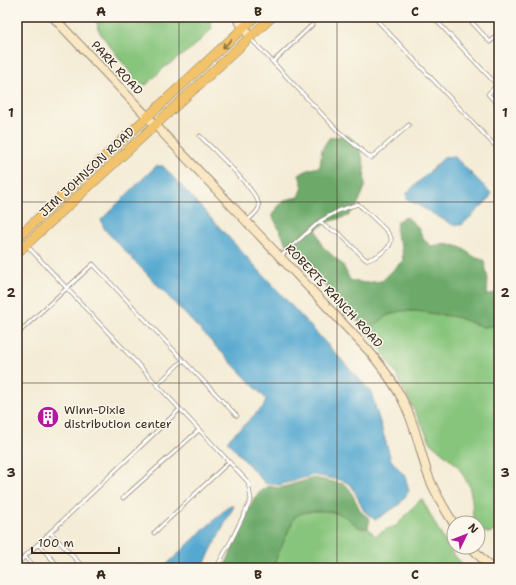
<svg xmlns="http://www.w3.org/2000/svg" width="516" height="585" font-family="'Shantell Sans',sans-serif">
	<rect width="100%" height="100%" fill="#fbf7ec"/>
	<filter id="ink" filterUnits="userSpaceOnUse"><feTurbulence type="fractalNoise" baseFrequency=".025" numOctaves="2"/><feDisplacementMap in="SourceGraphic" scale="8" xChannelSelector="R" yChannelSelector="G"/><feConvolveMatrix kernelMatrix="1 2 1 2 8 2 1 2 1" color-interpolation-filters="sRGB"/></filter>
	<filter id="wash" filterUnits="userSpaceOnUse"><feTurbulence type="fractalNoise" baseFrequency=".012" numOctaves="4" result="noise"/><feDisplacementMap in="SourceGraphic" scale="16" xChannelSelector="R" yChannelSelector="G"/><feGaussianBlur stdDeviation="0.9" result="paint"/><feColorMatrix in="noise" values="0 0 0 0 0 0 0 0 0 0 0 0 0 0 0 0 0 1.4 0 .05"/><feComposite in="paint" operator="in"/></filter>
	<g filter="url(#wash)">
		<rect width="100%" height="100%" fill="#f4ecd6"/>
		<!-- green -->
		<path fill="#87c57b" stroke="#61784c" d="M 95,17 L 133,18 L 209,17 L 212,29 L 192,48 L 165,67 L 146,85 L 136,80 L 100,33 Z
			M 400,311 L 417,311 L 456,317 L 483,327 L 499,325 L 499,529 L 489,533 L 480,531 L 478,527 L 478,523 L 476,523 L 473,518 L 472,499 L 469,485 L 457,465 L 431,443 L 397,376 L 379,345 L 367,332 L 386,316 Z
			M 422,499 L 448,548 L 466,568 L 272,568 L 295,516 L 307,511 L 326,511 L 344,515 L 359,528 L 368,528 L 375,536 L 387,529 L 396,526 L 420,500 Z"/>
		<!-- forest -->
		<path fill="#6daa6b" stroke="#546a44" d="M 347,135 L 359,144 L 364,165 L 365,187 L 357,206 L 348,216 L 328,222 L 316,229 L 322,246 L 343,265 L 350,280 L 365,283 L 382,281 L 403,260 L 402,248 L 396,234 L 397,221 L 407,217 L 418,227 L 424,240 L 431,246 C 443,244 455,243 465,250 C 473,256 474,258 484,260 L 488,279 L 487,295 L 499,292 L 499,325 L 483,327 L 456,317 L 417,311 L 400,311 L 386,316 L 367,332 L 286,243 L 272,215 C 281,202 284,199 299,197 L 303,187 L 299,175 L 309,169 L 320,167 L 322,149 L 329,138 Z
			M 314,478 L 343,484 L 349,488 L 361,512 L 370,519 L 368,528 C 353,528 355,521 344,516 C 329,508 309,510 295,516 L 272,568 L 224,568 L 254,498 L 267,486 L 280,488 Z"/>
		<!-- water -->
		<path fill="#54a8d0" stroke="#486977" d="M 454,156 L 491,193 L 489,199 L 462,225 L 453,225 L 407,199 L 407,193 L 445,157 Z
			M 156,166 L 163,166 L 371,392 L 391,460 L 405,476 L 409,491 L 399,505 L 375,520 L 364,511 L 352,486 L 344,481 L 314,475 L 279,485 L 265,483 L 227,441 L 263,407 L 266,399 L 105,230 L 101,220 Z
			M 229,506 L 234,506 L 202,568 L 163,568 Z"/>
	</g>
	<g filter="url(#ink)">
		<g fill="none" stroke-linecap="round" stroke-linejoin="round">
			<!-- lane casing -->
			<g stroke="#988b7a" stroke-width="4.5">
				<path id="lane" d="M 374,17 L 498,149 L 499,148
					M 433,17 L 497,85 L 488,94 L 499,106
					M 467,17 L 490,42 L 499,34
					M 251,39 L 338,131 L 371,158 L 409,125
					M 273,62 L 312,25
					M 200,136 C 210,146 262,195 259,207 C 258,212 251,217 247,221
					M 19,237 L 248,482 L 251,500 L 232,539 L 216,568
					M 281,256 L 320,221 L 327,228 L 339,233 L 365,259 C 372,260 378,256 384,251 C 388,248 392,243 391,238 C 389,230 365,211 358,204 L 340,210 L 320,221
					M 17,334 L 93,264 L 183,360 L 157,385
					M 183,360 L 237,416
					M 123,498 L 199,430
					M 50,532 L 84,568
					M 154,533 L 229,462
					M 38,544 L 60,568
					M 24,556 L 35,568
					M 17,564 L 180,409"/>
			</g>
			<!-- secondary casing -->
			<g stroke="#988b7a" stroke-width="10">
				<path id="secondary" d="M 53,17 L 369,351 C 383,368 396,385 405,405 C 415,426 420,449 427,472 C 433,490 444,508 454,524
					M 236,17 L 250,37
					M 471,547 L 491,568"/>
			</g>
			<!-- primary casing -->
			<g stroke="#988b7a" stroke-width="10">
				<path id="primary" d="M 17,238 L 255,17
					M 17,253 L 272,17"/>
			</g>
			<!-- lane -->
			<use href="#lane" stroke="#fff" stroke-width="3"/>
			<!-- secondary -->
			<use href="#secondary" stroke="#fae7c3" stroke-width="8"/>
			<!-- primary -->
			<use href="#primary" stroke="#f2c36a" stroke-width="9"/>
		</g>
		<!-- one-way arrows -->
		<defs><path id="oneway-shaft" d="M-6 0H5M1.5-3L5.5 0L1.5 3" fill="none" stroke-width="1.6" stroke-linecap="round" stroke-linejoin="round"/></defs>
		<use stroke="#8d6f40" href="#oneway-shaft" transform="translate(227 44) rotate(137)"/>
	</g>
	<!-- grid -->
	<path fill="none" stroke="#3b2a1e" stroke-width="1" stroke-opacity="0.55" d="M 179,17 L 179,568M 337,17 L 337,568M 17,202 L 499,202M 17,383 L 499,383"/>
	<!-- icons -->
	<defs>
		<g id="building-disc" transform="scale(1.15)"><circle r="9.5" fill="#b5179e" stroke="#fbf7ec"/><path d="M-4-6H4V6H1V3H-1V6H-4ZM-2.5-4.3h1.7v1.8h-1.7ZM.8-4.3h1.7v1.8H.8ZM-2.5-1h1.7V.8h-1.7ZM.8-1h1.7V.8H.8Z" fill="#fff"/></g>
	</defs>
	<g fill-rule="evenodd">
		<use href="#building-disc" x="48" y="417"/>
	</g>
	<g text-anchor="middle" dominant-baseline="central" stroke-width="3" stroke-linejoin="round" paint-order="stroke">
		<!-- street labels -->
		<g font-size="12" fill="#3b2a1e" stroke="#fbf7ec">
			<text transform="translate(117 68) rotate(47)">PARK ROAD</text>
			<text transform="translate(87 172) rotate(-43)">JIM JOHNSON ROAD</text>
			<text transform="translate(334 296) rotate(47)">ROBERTS RANCH ROAD</text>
		</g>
		<!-- poi labels -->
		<g font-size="12" fill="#3b2a1e" stroke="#fbf7ec" text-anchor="start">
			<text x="64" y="410">Winn-Dixie<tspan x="64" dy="14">distribution center</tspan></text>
		</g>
	</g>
	<!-- margin -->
	<rect width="516" height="585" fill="none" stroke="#fbf7ec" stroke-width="44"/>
	<!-- north arrow -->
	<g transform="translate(466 535) rotate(47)"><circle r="19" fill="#fbf7ec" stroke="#aea59a"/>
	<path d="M0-3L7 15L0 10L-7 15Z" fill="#b5179e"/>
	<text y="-6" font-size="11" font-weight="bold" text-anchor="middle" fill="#3b2a1e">N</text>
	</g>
	<!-- scale -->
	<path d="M32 547v6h87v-6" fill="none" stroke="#3b2a1e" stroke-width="2"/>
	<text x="38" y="547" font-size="12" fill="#3b2a1e" stroke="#fbf7ec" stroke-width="3" paint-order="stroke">100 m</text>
	<rect x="22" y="22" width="472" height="541" fill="none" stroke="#3b2a1e" stroke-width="1.5"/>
	<g font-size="13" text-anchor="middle" font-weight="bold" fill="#3b2a1e">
		<text x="101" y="16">A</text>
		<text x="258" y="16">B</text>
		<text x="415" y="16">C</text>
		<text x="11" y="117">1</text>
		<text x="505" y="117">1</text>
		<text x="11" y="297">2</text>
		<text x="505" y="297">2</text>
		<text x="11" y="477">3</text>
		<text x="505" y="477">3</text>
		<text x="101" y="579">A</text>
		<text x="258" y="579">B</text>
		<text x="415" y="579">C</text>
	</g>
</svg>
